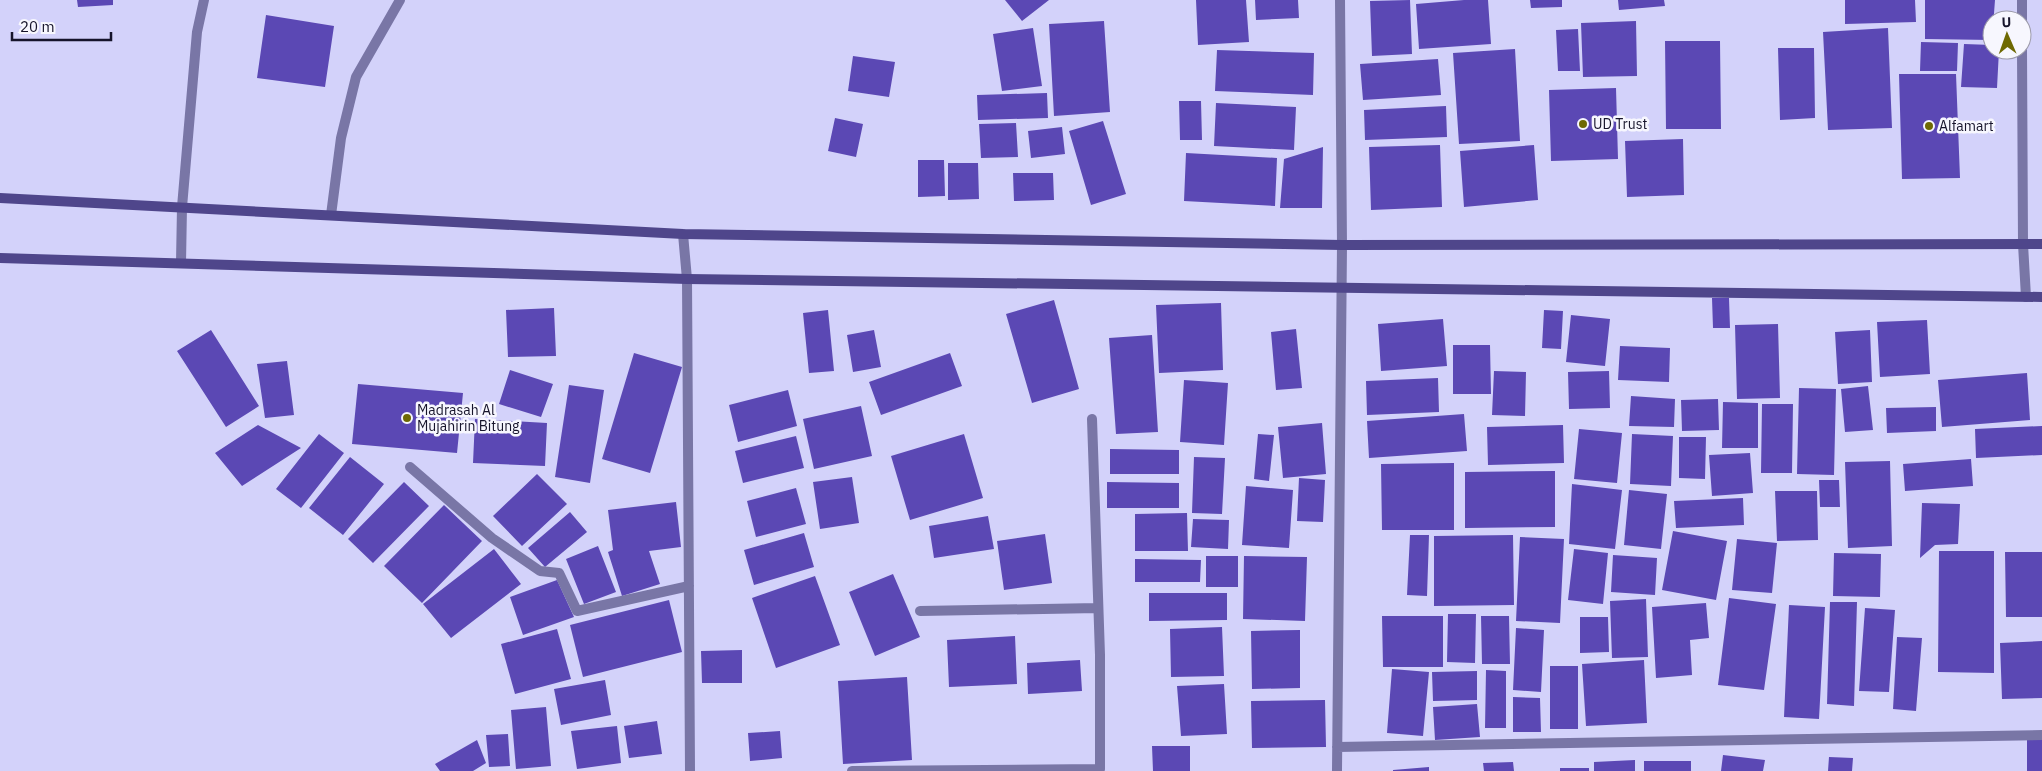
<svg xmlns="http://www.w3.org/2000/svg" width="2042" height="771" font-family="'IBM Plex Sans',sans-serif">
	<rect width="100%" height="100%" fill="#d3d2fa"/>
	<!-- building -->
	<path fill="#5b48b4" d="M 77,0 L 113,0 L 113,5 L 78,7 Z
		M 1005,0 L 1049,0 L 1022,21 Z
		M 1196,0 L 1246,0 L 1249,42 L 1198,45 Z
		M 1255,0 L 1298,0 L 1299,18 L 1256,20 Z
		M 1410,0 L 1412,54 L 1372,56 L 1370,1 Z
		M 1464,0 L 1488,0 L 1491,44 L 1419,49 L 1416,4 Z
		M 1530,0 L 1562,0 L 1562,7 L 1531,8 Z
		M 1618,0 L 1664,0 L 1665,6 L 1619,10 Z
		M 1845,0 L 1915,0 L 1916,22 L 1845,24 Z
		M 1925,0 L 1995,0 L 1992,40 L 1925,39 Z
		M 266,15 L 334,26 L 325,87 L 257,78 Z
		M 1104,21 L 1110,112 L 1054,116 L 1049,24 Z
		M 1636,21 L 1637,76 L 1583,77 L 1581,23 Z
		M 1033,28 L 1042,86 L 1002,91 L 993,34 Z
		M 1888,28 L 1892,128 L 1828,130 L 1823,32 Z
		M 1578,29 L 1580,71 L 1558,71 L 1556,30 Z
		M 1665,41 L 1720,41 L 1721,129 L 1666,129 Z
		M 1921,42 L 1958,43 L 1957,71 L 1920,71 Z
		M 1964,44 L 1992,45 L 1992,50 L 1999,50 L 1997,88 L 1961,87 Z
		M 1778,48 L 1814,48 L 1815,118 L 1780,120 Z
		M 1515,49 L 1520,141 L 1459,144 L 1453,53 Z
		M 1217,50 L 1314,53 L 1313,95 L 1215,91 Z
		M 853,56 L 895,62 L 889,97 L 848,91 Z
		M 1438,59 L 1441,95 L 1363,100 L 1360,64 Z
		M 1899,74 L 1956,74 L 1960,178 L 1902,179 Z
		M 1616,88 L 1618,159 L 1551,161 L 1549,90 Z
		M 1047,93 L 1048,118 L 978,120 L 977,95 Z
		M 1179,101 L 1201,101 L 1202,140 L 1180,140 Z
		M 1216,103 L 1296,107 L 1294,150 L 1214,146 Z
		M 1446,106 L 1447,137 L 1365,140 L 1364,110 Z
		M 835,118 L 863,124 L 856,157 L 828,151 Z
		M 1103,121 L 1126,194 L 1091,205 L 1069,131 Z
		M 1016,123 L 1018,157 L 981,158 L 979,124 Z
		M 1062,127 L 1065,154 L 1031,158 L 1028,131 Z
		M 1683,139 L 1684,195 L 1627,197 L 1625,141 Z
		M 1440,145 L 1442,207 L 1371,210 L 1369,147 Z
		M 1534,145 L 1538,200 L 1464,207 L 1460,151 Z
		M 1323,147 L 1322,208 L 1280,208 L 1284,159 Z
		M 1186,153 L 1277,158 L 1275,206 L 1184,201 Z
		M 918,160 L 944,160 L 945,196 L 918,197 Z
		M 948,163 L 978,163 L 979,199 L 948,200 Z
		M 1013,173 L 1053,173 L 1054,200 L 1014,201 Z
		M 1712,298 L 1729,298 L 1730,328 L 1713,328 Z
		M 1054,300 L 1079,389 L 1032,403 L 1006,314 Z
		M 1221,303 L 1223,370 L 1159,373 L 1156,305 Z
		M 554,308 L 556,356 L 508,357 L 506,310 Z
		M 828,310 L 834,371 L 809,373 L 803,313 Z
		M 1544,310 L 1563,311 L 1561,349 L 1542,348 Z
		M 1571,315 L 1610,319 L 1605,366 L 1566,362 Z
		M 1443,319 L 1447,366 L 1381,371 L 1378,324 Z
		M 1927,320 L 1930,374 L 1880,377 L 1877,322 Z
		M 1778,324 L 1780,398 L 1737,399 L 1735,325 Z
		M 1296,329 L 1302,388 L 1276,390 L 1271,332 Z
		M 211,330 L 259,406 L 226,427 L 177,351 Z
		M 874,330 L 881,367 L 853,372 L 847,335 Z
		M 1870,330 L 1872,382 L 1838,384 L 1835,332 Z
		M 1152,335 L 1158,432 L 1116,434 L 1109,338 Z
		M 1453,345 L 1490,345 L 1491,394 L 1453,394 Z
		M 1620,346 L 1670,348 L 1669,382 L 1618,380 Z
		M 634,353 L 682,367 L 650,473 L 602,459 Z
		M 950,353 L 962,386 L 881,415 L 869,382 Z
		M 287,361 L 294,415 L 265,418 L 257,364 Z
		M 510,370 L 553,384 L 541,417 L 499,404 Z
		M 1494,371 L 1526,372 L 1525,416 L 1492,415 Z
		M 1609,371 L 1610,408 L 1569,409 L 1568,372 Z
		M 2027,373 L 2030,420 L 1942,427 L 1938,380 Z
		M 1438,378 L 1439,412 L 1367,415 L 1366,381 Z
		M 1184,380 L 1228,383 L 1224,445 L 1180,442 Z
		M 358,384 L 463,393 L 457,453 L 352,444 Z
		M 569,385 L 604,390 L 590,483 L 555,477 Z
		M 1868,386 L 1873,430 L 1845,432 L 1841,389 Z
		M 1799,388 L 1836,389 L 1834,475 L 1797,474 Z
		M 788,390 L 797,426 L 738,442 L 729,405 Z
		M 1631,396 L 1675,399 L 1674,427 L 1629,426 Z
		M 1718,399 L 1719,430 L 1682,431 L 1681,400 Z
		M 1723,402 L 1758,403 L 1758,448 L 1722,448 Z
		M 1762,404 L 1793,404 L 1792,473 L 1761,473 Z
		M 861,406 L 872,456 L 814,469 L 803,419 Z
		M 1936,407 L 1936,431 L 1887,433 L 1886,408 Z
		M 1464,414 L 1467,451 L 1369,458 L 1367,421 Z
		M 475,419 L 547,423 L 545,466 L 473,463 Z
		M 1322,423 L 1326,474 L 1283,478 L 1278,427 Z
		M 258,425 L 301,448 L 242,486 L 215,453 Z
		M 1563,425 L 1564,463 L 1488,465 L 1487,427 Z
		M 2042,426 L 2042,455 L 1976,458 L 1975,429 Z
		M 1579,429 L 1622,433 L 1617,483 L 1574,479 Z
		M 319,434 L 344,453 L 301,508 L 276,489 Z
		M 964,434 L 983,498 L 910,520 L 891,456 Z
		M 1258,434 L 1274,435 L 1269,481 L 1254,479 Z
		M 1632,434 L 1673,436 L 1671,486 L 1630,484 Z
		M 796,436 L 804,468 L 743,483 L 735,451 Z
		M 1679,437 L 1706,437 L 1705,479 L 1679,478 Z
		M 1110,449 L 1179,450 L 1179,474 L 1110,474 Z
		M 1750,453 L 1753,493 L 1712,496 L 1709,455 Z
		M 350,457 L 384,484 L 343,535 L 309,508 Z
		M 1194,457 L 1225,458 L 1222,514 L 1192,513 Z
		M 1971,459 L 1973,486 L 1905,491 L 1903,464 Z
		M 1890,461 L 1892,546 L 1848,548 L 1845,462 Z
		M 1454,463 L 1454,530 L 1382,530 L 1381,464 Z
		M 1555,471 L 1555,527 L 1465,528 L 1465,472 Z
		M 537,474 L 567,504 L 522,546 L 493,516 Z
		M 852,477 L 859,523 L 820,529 L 813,482 Z
		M 1299,478 L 1325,480 L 1323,522 L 1297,521 Z
		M 1819,480 L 1839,480 L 1840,507 L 1820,507 Z
		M 404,482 L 429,506 L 373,563 L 348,539 Z
		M 1107,482 L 1179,483 L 1179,508 L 1107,508 Z
		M 1572,484 L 1622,490 L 1615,549 L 1569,544 Z
		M 1246,486 L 1293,490 L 1289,548 L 1242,545 Z
		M 796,488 L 806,524 L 756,537 L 747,501 Z
		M 1629,490 L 1667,494 L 1661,549 L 1624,545 Z
		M 1775,491 L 1817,491 L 1818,540 L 1777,541 Z
		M 1743,498 L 1744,525 L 1676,528 L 1674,501 Z
		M 676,502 L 681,547 L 649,551 L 660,584 L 622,596 L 608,552 L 613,550 L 608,510 Z
		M 1922,503 L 1960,504 L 1958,544 L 1935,545 L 1920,558 Z
		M 444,505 L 482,541 L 422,603 L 384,566 Z
		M 570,512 L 587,532 L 545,567 L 528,548 Z
		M 1187,513 L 1188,551 L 1135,551 L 1135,514 Z
		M 988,516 L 994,549 L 934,558 L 929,526 Z
		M 1193,519 L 1229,520 L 1228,549 L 1191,547 Z
		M 1673,531 L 1727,541 L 1716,600 L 1662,590 Z
		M 804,533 L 814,567 L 754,585 L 744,550 Z
		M 1045,534 L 1052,583 L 1004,590 L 997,541 Z
		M 1410,535 L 1429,535 L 1427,596 L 1407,595 Z
		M 1513,535 L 1514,605 L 1434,606 L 1434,536 Z
		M 1520,537 L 1564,539 L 1560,623 L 1516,621 Z
		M 1737,539 L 1777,543 L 1772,593 L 1732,590 Z
		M 598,546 L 616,592 L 584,604 L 566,559 Z
		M 494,549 L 521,584 L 451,638 L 423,604 Z
		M 1574,549 L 1608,553 L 1603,604 L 1568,600 Z
		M 1939,551 L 1994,551 L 1994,673 L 1938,672 Z
		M 2005,552 L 2042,552 L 2042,617 L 2006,617 Z
		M 1834,553 L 1881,554 L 1880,597 L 1833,596 Z
		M 1613,555 L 1657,558 L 1655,595 L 1611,592 Z
		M 1206,556 L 1238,556 L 1238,587 L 1206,587 Z
		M 1244,556 L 1307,557 L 1305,621 L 1243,619 Z
		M 1135,559 L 1201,560 L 1200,582 L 1135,582 Z
		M 893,574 L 920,637 L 875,656 L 849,592 Z
		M 815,576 L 840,645 L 776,668 L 752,598 Z
		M 557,580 L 574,617 L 523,635 L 510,597 Z
		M 1149,593 L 1227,593 L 1227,620 L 1149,621 Z
		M 1729,598 L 1776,604 L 1764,690 L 1718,685 Z
		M 1646,599 L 1648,657 L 1612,658 L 1610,601 Z
		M 669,600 L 682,652 L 583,677 L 570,625 Z
		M 1830,602 L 1857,602 L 1854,706 L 1827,704 Z
		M 1706,603 L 1709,638 L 1690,640 L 1692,675 L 1656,678 L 1652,607 Z
		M 1789,605 L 1825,607 L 1819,719 L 1784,717 Z
		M 1865,608 L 1895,610 L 1889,692 L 1859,691 Z
		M 1448,614 L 1476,614 L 1475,663 L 1447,662 Z
		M 1382,616 L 1443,616 L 1443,667 L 1383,667 Z
		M 1481,616 L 1509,616 L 1510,664 L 1482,664 Z
		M 1580,617 L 1608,617 L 1609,652 L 1580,653 Z
		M 1222,627 L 1224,676 L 1171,677 L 1170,629 Z
		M 1516,628 L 1544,630 L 1541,692 L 1513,690 Z
		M 557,629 L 571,679 L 515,694 L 501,644 Z
		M 1300,630 L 1300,688 L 1252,689 L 1251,631 Z
		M 1015,636 L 1017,684 L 949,687 L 947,640 Z
		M 1897,637 L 1922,638 L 1916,711 L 1893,709 Z
		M 2042,641 L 2042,698 L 2002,699 L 2000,643 Z
		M 742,650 L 742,683 L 702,683 L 701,651 Z
		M 1080,660 L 1082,691 L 1028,694 L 1027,663 Z
		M 1644,660 L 1647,723 L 1586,726 L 1582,664 Z
		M 1550,666 L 1578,666 L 1578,729 L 1550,729 Z
		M 1392,669 L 1429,672 L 1423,736 L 1387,733 Z
		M 1486,670 L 1506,671 L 1506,728 L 1485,728 Z
		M 1477,671 L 1477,700 L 1433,701 L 1432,672 Z
		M 907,677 L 912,760 L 843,764 L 838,681 Z
		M 605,680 L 611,715 L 561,725 L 554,689 Z
		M 1224,684 L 1227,734 L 1181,736 L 1177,686 Z
		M 1513,697 L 1540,698 L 1541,732 L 1513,732 Z
		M 1325,700 L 1326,747 L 1252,748 L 1251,701 Z
		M 1477,704 L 1480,737 L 1435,740 L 1433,707 Z
		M 546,707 L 551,766 L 516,769 L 511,710 Z
		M 657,721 L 662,754 L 629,758 L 624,726 Z
		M 617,726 L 621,763 L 577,769 L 571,731 Z
		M 780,731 L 782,758 L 750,761 L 748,733 Z
		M 508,734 L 510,766 L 489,767 L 486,735 Z
		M 2027,739 L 2042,739 L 2042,771 L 2027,771 Z
		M 477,740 L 486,763 L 473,771 L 440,771 L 435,764 Z
		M 1152,746 L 1190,746 L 1190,771 L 1153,771 Z
		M 1723,755 L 1765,760 L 1763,771 L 1721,771 Z
		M 1829,757 L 1853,758 L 1852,771 L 1828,771 Z
		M 1635,760 L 1635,771 L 1594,771 L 1594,762 Z
		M 1644,761 L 1691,761 L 1691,771 L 1644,771 Z
		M 1513,762 L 1514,771 L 1484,771 L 1483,763 Z
		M 1429,767 L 1429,771 L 1393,771 L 1393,770 Z
		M 1560,768 L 1589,768 L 1589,771 L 1560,771 Z"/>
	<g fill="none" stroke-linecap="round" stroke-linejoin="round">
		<!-- lane -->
		<path stroke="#7976a6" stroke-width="10" d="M 181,263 L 182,207 L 197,32 L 204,0"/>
		<!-- street -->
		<path stroke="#7976a6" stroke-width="10" d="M 2022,0 L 2022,20
			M 2022,50 L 2023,244 L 2026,297
			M 331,215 L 341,138 L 356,77 L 400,0
			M 683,234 L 687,279 L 690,771
			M 410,467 L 492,538 L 540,571 L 559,573 L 577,611 L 689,586
			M 920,611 L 1098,608
			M 1337,747 L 2042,735
			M 852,771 L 1100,769 L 1100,655 L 1092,419
			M 1337,771 L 1342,245 L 1340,0"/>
		<!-- secondary -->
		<path stroke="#4f468b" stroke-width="10" d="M 0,198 L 683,234 L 1342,245 L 2042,244
			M 0,258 L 687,279 L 2042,297"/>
	</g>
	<!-- markers -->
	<g fill="#6e6903" stroke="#f7f7fe" stroke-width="2">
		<circle cx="1583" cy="124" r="5"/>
		<circle cx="1929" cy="126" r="5"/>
		<circle cx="407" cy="418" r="5"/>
	</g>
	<g text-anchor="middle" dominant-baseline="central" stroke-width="5" stroke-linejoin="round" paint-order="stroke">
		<!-- poi labels -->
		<g font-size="14" fill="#16142b" stroke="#f7f7fe" text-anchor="start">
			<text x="1593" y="124">UD Trust</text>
			<text x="1939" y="126">Alfamart</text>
			<text x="417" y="410">Madrasah Al<tspan x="417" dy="16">Mujahirin Bitung</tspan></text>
		</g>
	</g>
	<!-- north arrow -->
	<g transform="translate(2007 35) rotate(358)"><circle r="24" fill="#f7f7fe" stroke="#9d9caa"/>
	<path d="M0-4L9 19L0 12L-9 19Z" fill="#6e6903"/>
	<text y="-8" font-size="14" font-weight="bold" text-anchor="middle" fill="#16142b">U</text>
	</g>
	<!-- scale -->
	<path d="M12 32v8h99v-8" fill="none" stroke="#16142b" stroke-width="2.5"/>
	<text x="20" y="32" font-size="15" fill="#16142b" stroke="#f7f7fe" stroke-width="4" paint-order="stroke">20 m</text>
</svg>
